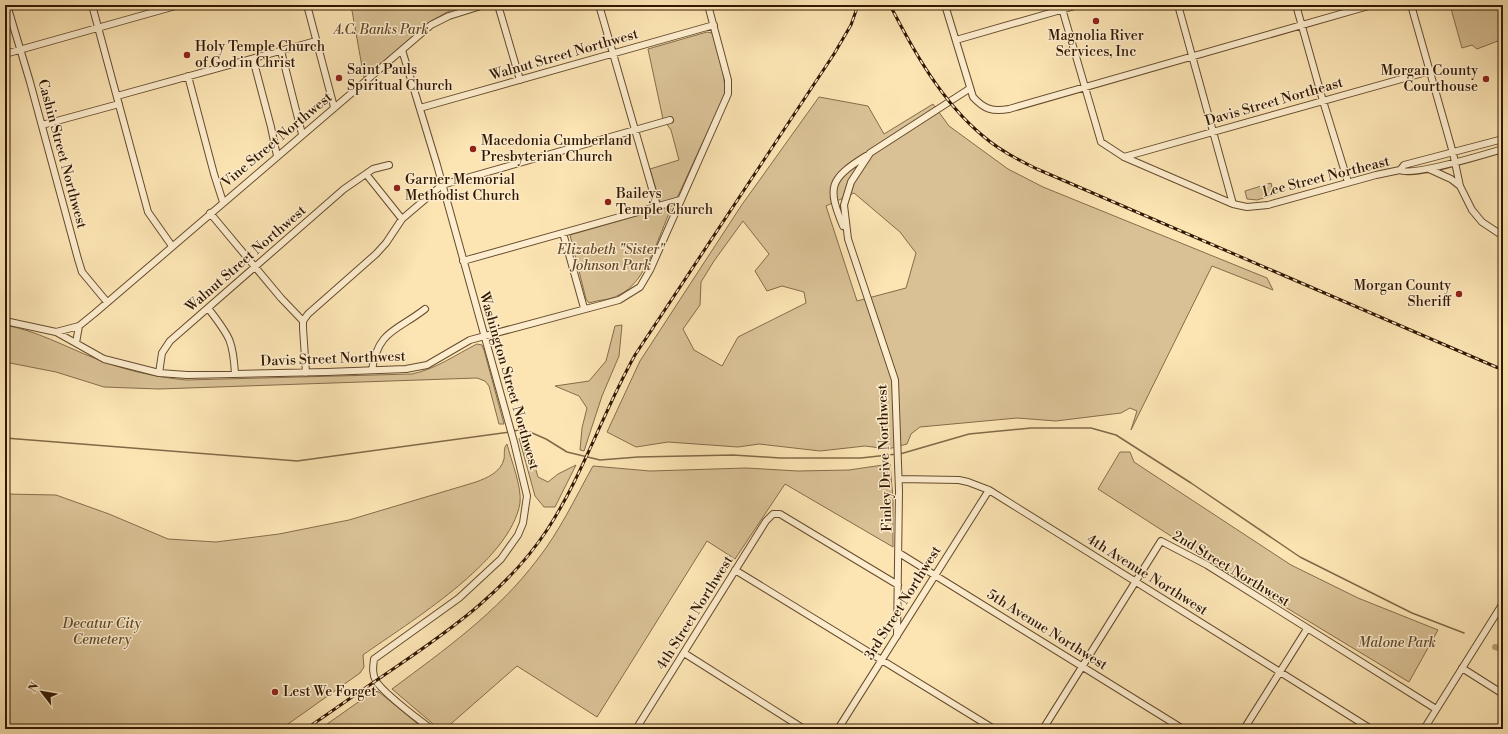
<svg xmlns="http://www.w3.org/2000/svg" width="1508" height="734" font-family="'Libre Bodoni',serif">
	<rect width="100%" height="100%" fill="#fce4b3"/>
	<filter id="stains"><feTurbulence type="fractalNoise" baseFrequency=".005" numOctaves="4"/><feColorMatrix values="0 0 0 0 .2 0 0 0 0 .09 0 0 0 0 .02 0 0 0 .5 -.17"/></filter>
	<radialGradient id="worn" r=".72"><stop offset=".6" stop-color="#630" stop-opacity="0"/><stop offset="1" stop-color="#630" stop-opacity=".3"/></radialGradient>
	<!-- green -->
	<path fill="#d9c195" stroke="#856c4a" fill-rule="evenodd" d="M 351,5 L 471,5 L 451,10 L 431,21 L 364,78 Z
		M 1450,5 L 1503,5 L 1503,39 L 1477,49 L 1472,45 L 1462,48 Z
		M 707,32 L 712,33 C 719,53 725,74 725,94 L 677,198 L 660,203 L 650,169 L 679,160 L 671,130 L 663,119 L 648,49 Z
		M 819,97 L 868,106 L 884,134 L 933,104 L 949,126 L 1008,169 L 1043,187 L 1267,278 L 1273,290 L 1212,266 L 1131,430 L 1137,411 L 1130,408 L 1121,413 L 1056,421 L 1017,418 L 920,427 L 911,434 L 907,444 L 888,449 L 865,446 L 820,451 L 759,444 L 738,447 L 668,442 L 636,447 L 607,432 L 640,361 L 741,206 ZM 854,193 L 900,232 L 916,253 L 906,288 L 857,301 L 826,206 ZM 743,221 L 769,254 L 755,271 L 767,291 L 782,286 L 804,292 L 806,303 L 738,337 L 722,366 L 694,350 L 683,329 L 700,305 L 701,282 L 714,261 Z
		M 1271,183 L 1274,195 L 1257,200 L 1247,199 L 1245,191 Z
		M 668,207 L 671,209 C 659,235 646,283 619,295 C 610,300 598,300 589,303 L 586,299 L 570,235 Z
		M 5,325 C 37,331 64,346 94,358 C 124,370 154,377 186,380 L 412,374 C 436,369 455,355 477,344 L 482,345 L 484,350 L 504,424 L 499,424 L 489,386 L 485,381 L 477,378 L 159,389 L 104,387 L 56,372 L 5,362 Z
		M 622,325 L 619,356 L 602,396 L 584,451 L 580,450 L 582,428 L 587,408 L 579,396 L 555,386 L 589,381 L 606,361 L 615,326 Z
		M 519,438 L 527,439 L 538,477 L 548,482 L 558,474 L 576,465 L 555,507 L 544,507 L 535,496 Z
		M 507,444 C 511,460 522,487 520,503 C 510,562 409,622 363,655 L 364,667 L 360,673 L 281,729 L 5,729 L 5,494 L 56,495 L 109,514 L 168,539 L 216,542 L 279,534 L 349,520 L 476,482 C 487,478 501,472 504,459 C 505,453 503,448 507,444 Z
		M 1120,452 L 1130,452 L 1134,462 L 1291,565 L 1358,598 L 1438,630 L 1409,682 L 1219,567 L 1098,489 Z
		M 890,464 L 893,499 L 893,547 L 785,484 L 735,559 L 707,541 L 597,717 L 517,666 L 445,729 L 439,729 L 392,689 C 443,651 498,612 537,560 C 560,531 575,498 593,466 L 650,471 L 746,468 L 798,471 L 849,470 Z
		M 374,691 L 379,692 L 424,729 L 320,729 Z"/>
	<g fill="none" stroke-linecap="round" stroke-linejoin="round">
		<!-- stream -->
		<path stroke="#816947" stroke-width="1.5" d="M 514,431 L 523,429 L 546,439 L 567,452 L 600,460 L 638,457 L 733,455 L 780,458 L 861,458 L 897,454
			M 5,438 L 297,461 L 510,432
			M 900,454 L 969,434 L 1031,428 L 1091,428 L 1116,435 L 1191,483 L 1300,557 L 1412,613 L 1464,633"/>
		<!-- canal -->
		<path stroke="#b79f76" stroke-width="6" d="M 1495,647 L 1503,649"/>
		<!-- minor casing -->
		<g stroke="#644b2d" stroke-width="8">
			<path id="minor" d="M 7,5 L 30,82 L 78,259 L 82,272 L 107,302
				M 92,5 L 148,212 L 172,246
				M 307,5 L 334,107
				M 498,5 L 520,80
				M 599,5 L 657,206
				M 945,5 L 973,97 C 984,109 992,112 1009,109 L 1372,5
				M 1061,5 L 1101,142 L 1124,157 L 1233,204 L 1247,207 L 1268,205 L 1376,175 L 1400,170 C 1412,177 1486,154 1503,149
				M 1178,5 L 1233,204
				M 1296,5 L 1323,101 L 1348,182
				M 1411,5 L 1453,153 L 1460,186 L 1472,210 L 1482,222 L 1503,236
				M 956,40 L 1078,5
				M 402,50 L 437,165 L 514,442 L 527,496 L 523,523 L 518,535 L 501,559 L 459,598 L 374,659 C 373,667 372,674 376,681 C 384,694 417,718 431,729
				M 281,51 L 302,134
				M 5,54 L 179,5
				M 253,59 L 271,127 L 277,156
				M 188,76 L 214,174 L 223,202
				M 117,96 L 316,41
				M 420,108 L 714,25
				M 42,125 L 119,104
				M 1124,157 L 1430,71
				M 1429,169 L 1451,179 L 1460,186
				M 1400,170 L 1404,165 L 1503,139
				M 366,174 L 402,219
				M 210,213 L 281,298 L 303,321
				M 843,226 C 827,187 829,179 866,156
				M 563,233 L 584,308
				M 463,261 L 680,200
				M 208,308 C 229,336 233,339 235,374
				M 5,321 L 56,332 L 104,359 L 159,373 L 187,375 L 327,372 L 406,369 L 427,365 L 470,340 L 619,300 L 640,287 L 650,270 L 728,94 L 728,80 L 708,5
				M 56,332 L 79,326 L 95,313 L 431,25 L 449,16 L 484,5
				M 76,343 L 79,326
				M 372,370 C 378,330 397,331 425,309
				M 159,373 L 162,353 L 170,341 L 344,189 L 373,169 L 389,165
				M 306,373 L 303,328 L 303,321 L 308,314 L 376,254 L 386,243 L 402,219 L 442,185 L 670,120
				M 899,479 L 959,480 L 968,482 L 989,490 L 1371,729
				M 899,553 L 1183,729
				M 735,570 L 994,729
				M 897,636 L 899,491 L 895,380 L 848,239 L 844,205 L 851,182 L 870,153 L 969,89
				M 684,653 L 804,729
				M 1462,668 L 1503,694
				M 636,729 L 766,521 L 773,514 L 780,514 L 898,585
				M 838,729 L 989,490
				M 1043,729 L 1161,541 L 1207,565 L 1436,709
				M 1244,729 L 1307,629
				M 1424,729 L 1503,603"/>
		</g>
		<!-- minor -->
		<use href="#minor" stroke="#fdedce" stroke-width="6"/>
		<!-- rail casing -->
		<g stroke="#311800" stroke-width="3">
			<path id="rail" d="M 890,5 C 914,52 942,102 983,136 C 999,150 1018,160 1037,169 L 1503,370
				M 306,729 C 336,708 365,688 396,667 C 453,628 508,589 547,530 C 583,475 603,412 635,355 L 834,54 L 851,25 L 858,5"/>
		</g>
		<!-- rail -->
		<use href="#rail" stroke="#fdedce" stroke-width="1.5" stroke-dasharray="4.5" stroke-linecap="butt"/>
	</g>
	<!-- markers -->
	<g fill="#8f2418" stroke="#fdedce" stroke-width="1.5">
		<circle cx="1096" cy="21" r="4"/>
		<circle cx="187" cy="55" r="4"/>
		<circle cx="339" cy="78" r="4"/>
		<circle cx="1486" cy="79" r="4"/>
		<circle cx="473" cy="149" r="4"/>
		<circle cx="397" cy="188" r="4"/>
		<circle cx="608" cy="202" r="4"/>
		<circle cx="1459" cy="294" r="4"/>
		<circle cx="275" cy="692" r="4"/>
	</g>
	<g text-anchor="middle" dominant-baseline="central" stroke-width="3" stroke-linejoin="round" paint-order="stroke">
		<!-- park labels -->
		<g font-size="14" font-style="italic" fill="#634b2d" stroke="#fdedce">
			<text x="381" y="30">A.C. Banks Park</text>
			<text x="611" y="250">Elizabeth "Sister"<tspan x="611" dy="16">Johnson Park</tspan></text>
			<text x="102" y="624">Decatur City<tspan x="102" dy="16">Cemetery</tspan></text>
			<text x="1397" y="643">Malone Park</text>
		</g>
		<!-- poi labels -->
		<g font-size="14" fill="#311800" stroke="#fdedce" text-anchor="start">
			<text x="1096" y="36" text-anchor="middle">Magnolia River<tspan x="1096" dy="16">Services, Inc</tspan></text>
			<text x="195" y="47">Holy Temple Church<tspan x="195" dy="16">of God in Christ</tspan></text>
			<text x="347" y="70">Saint Pauls<tspan x="347" dy="16">Spiritual Church</tspan></text>
			<text x="1478" y="71" text-anchor="end">Morgan County<tspan x="1478" dy="16">Courthouse</tspan></text>
			<text x="481" y="141">Macedonia Cumberland<tspan x="481" dy="16">Presbyterian Church</tspan></text>
			<text x="405" y="180">Garner Memorial<tspan x="405" dy="16">Methodist Church</tspan></text>
			<text x="616" y="194">Baileys<tspan x="616" dy="16">Temple Church</tspan></text>
			<text x="1451" y="286" text-anchor="end">Morgan County<tspan x="1451" dy="16">Sheriff</tspan></text>
			<text x="283" y="692">Lest We Forget</text>
		</g>
		<!-- street labels -->
		<g font-size="14" fill="#311800" stroke="#fdedce">
			<text transform="translate(564 55) rotate(-16)">Walnut Street Northwest</text>
			<text transform="translate(1274 102) rotate(-16)">Davis Street Northeast</text>
			<text transform="translate(277 140) rotate(-40)">Vine Street Northwest</text>
			<text transform="translate(62 154) rotate(75)">Cashin Street Northwest</text>
			<text transform="translate(1326 177) rotate(-14)">Lee Street Northeast</text>
			<text transform="translate(246 259) rotate(-41)">Walnut Street Northwest</text>
			<text transform="translate(333 359) rotate(-2)">Davis Street Northwest</text>
			<text transform="translate(509 381) rotate(74)">Washington Street Northwest</text>
			<text transform="translate(885 458) rotate(-92)">Finley Drive Northwest</text>
			<text transform="translate(1231 569) rotate(31)">2nd Street Northwest</text>
			<text transform="translate(1147 575) rotate(32)">4th Avenue Northwest</text>
			<text transform="translate(903 603) rotate(-58)">3rd Street Northwest</text>
			<text transform="translate(695 613) rotate(-58)">4th Street Northwest</text>
			<text transform="translate(1047 630) rotate(32)">5th Avenue Northwest</text>
		</g>
	</g>
	<!-- margin -->
	<rect width="1508" height="734" fill="none" stroke="#fce4b3" stroke-width="20"/>
	<rect x="6" y="6" width="1496" height="722" fill="none" stroke="#311800" stroke-width="2"/>
	<rect x="10" y="10" width="1488" height="714" fill="none" stroke="#311800"/>
	<!-- north arrow -->
	<g transform="translate(42 692) rotate(301)" stroke="#fdedce" stroke-width="3" paint-order="stroke">
	<path d="M0-3L7 15L0 10L-7 15Z" fill="#311800"/>
	<text y="-6" font-size="11" font-weight="bold" text-anchor="middle" fill="#311800">N</text>
	</g>
	<rect width="100%" height="100%" filter="url(#stains)"/>
	<rect width="100%" height="100%" fill="url(#worn)"/>
</svg>
